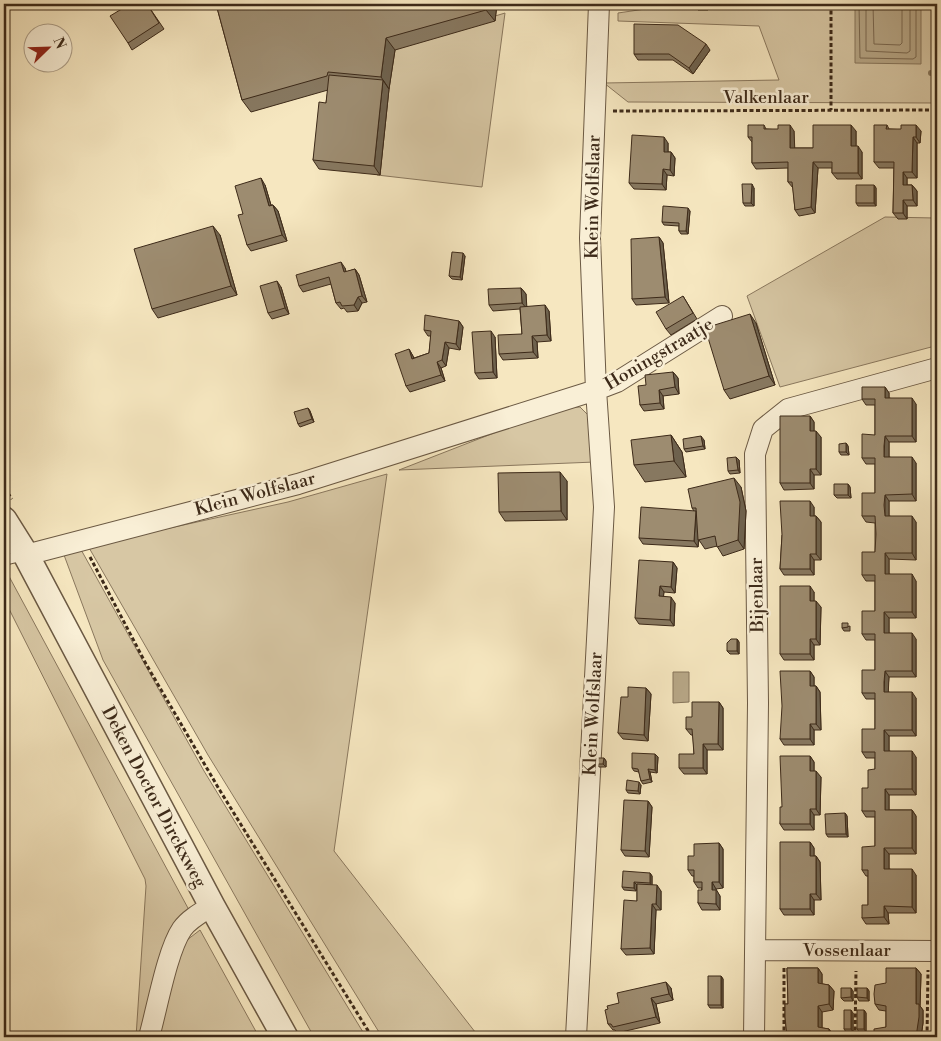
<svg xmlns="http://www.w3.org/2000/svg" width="941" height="1041" font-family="'Libre Bodoni',serif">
	<rect width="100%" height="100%" fill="#f6e7c0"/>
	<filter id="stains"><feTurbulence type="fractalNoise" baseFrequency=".004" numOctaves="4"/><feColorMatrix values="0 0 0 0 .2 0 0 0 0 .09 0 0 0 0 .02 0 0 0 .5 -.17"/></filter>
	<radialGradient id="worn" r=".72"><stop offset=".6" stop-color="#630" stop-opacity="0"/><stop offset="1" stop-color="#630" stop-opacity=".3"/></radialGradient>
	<!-- green -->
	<path fill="#d7c7a4" stroke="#8a785e" d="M 679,4 L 937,4 L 937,103 L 628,102 L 604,83 L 779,80 L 759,26 L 618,21 L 618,13 Z
		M 505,13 L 482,187 L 377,175 L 390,48 Z
		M 885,217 L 935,218 L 935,346 L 780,387 L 747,296 Z
		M 580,407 L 593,420 L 595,462 L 399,470 L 558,408 Z
		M 387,474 L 334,851 L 479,1037 L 382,1037 L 208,755 L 88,546 L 288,502 Z
		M 79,546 L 204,771 L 366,1037 L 314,1037 L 103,660 L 64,555 Z
		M 4,567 L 189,910 L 143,1031 L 136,1037 L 146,886 L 145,879 L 4,599 Z
		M 200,930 L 259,1037 L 157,1037 L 180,954 L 187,940 Z"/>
	<!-- water -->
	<path fill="#b7a787" stroke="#86755b" d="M 855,4 L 921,4 L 921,64 L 855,63 Z
		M 673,672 L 689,672 L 689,702 L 673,703 Z"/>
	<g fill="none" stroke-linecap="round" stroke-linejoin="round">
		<!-- shore -->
		<path stroke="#7a6850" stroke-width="1" d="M 859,4 L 860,58 L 913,59 L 916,57 L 916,4
			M 866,4 L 866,51 L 907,53 L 910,51 L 910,4
			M 873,4 L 874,44 L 900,45 L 902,43 L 902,4"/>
		<!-- stream -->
		<path stroke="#86755b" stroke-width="6" d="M 931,73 L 937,73"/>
		<!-- service casing -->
		<g stroke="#6b5943" stroke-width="12">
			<path id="service" d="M 4,560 L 25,555"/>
		</g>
		<!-- minor casing -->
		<g stroke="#6b5943" stroke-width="22">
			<path id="minor" d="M 26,555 L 298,484 L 596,390 L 617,382 L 722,316
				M 756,950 L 937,951
				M 149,1037 C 157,1009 167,951 182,929 C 189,919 202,912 212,906
				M 576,1037 L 604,507 L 596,390 L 590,238 L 599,4
				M 754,1037 L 758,703 L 755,454 L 763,429 L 788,409 L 937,368"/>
		</g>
		<!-- tertiary casing -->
		<g stroke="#6b5943" stroke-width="28">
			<path id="tertiary" d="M 4,520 L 26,555 L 212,906 L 285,1037"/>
		</g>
		<!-- path -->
		<path stroke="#3d2a19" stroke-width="3" stroke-dasharray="4 2.5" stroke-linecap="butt" d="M 831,4 L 831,110
			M 613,111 L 937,110
			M 4,488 L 12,499
			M 90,557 L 146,664 L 219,789 L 372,1037
			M 784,1037 L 784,968
			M 855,1037 L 856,971
			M 927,1037 L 928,970"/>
		<!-- service -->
		<use href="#service" stroke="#f9efd6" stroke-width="10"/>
		<!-- minor -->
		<use href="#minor" stroke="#f9efd6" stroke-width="20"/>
		<!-- tertiary -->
		<use href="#tertiary" stroke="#f9efd6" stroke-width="25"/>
	</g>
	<!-- wall -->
	<path fill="#877860" stroke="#3d2a19" d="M 147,4 L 164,29 L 132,50 L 128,43 Z
		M 165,4 L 176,4 L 176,5 L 168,9 Z
		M 216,4 L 497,4 L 495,21 L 395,50 L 389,89 L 380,175 L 319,169 L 313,160 L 326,103 L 328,90 L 251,112 L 242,100 Z
		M 640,4 L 664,4 L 664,6 L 641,6 Z
		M 695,4 L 708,4 L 708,10 L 698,10 L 695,7 Z
		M 710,50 L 693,74 L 673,60 L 638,60 L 634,54 Z
		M 764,125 L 766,129 L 794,131 L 794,148 L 813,148 L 856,131 L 856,146 L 862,152 L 862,179 L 837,179 L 832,173 L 832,168 L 818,168 L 815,213 L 799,216 L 795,210 L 793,188 L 788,182 L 788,168 L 756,169 L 752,163 L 752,142 L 748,137 Z
		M 887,125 L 889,129 L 921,131 L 920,143 L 917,143 L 917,178 L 907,178 L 907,185 L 912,185 L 917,191 L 917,206 L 907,206 L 907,219 L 898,219 L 893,213 L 894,168 L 879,168 L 874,162 Z
		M 668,143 L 668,152 L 671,152 L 675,158 L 674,176 L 667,175 L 666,190 L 634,189 L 629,183 Z
		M 265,185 L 271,205 L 273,205 L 278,211 L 287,241 L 251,251 L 247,245 L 243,214 Z
		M 874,185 L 876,188 L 876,206 L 858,206 L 856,203 Z
		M 754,188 L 754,206 L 745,206 L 743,203 Z
		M 690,211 L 688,234 L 681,234 L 679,231 L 679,226 L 664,225 L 662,222 Z
		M 220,235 L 237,295 L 158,318 L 152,309 Z
		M 659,237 L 663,243 L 669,303 L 636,305 L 632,299 Z
		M 465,256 L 462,280 L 452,279 L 449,276 Z
		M 345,268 L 346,272 L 355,269 L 359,275 L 367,302 L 362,303 L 358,311 L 347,312 L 344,308 L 341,309 L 336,303 L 331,284 L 303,292 L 299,286 Z
		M 281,287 L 289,314 L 272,319 L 268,313 Z
		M 521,288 L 526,294 L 526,307 L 549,311 L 551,341 L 537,342 L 538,358 L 503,360 L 499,354 L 522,334 L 520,309 L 493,311 L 489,305 Z
		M 683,296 L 697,319 L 671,335 L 666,329 Z
		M 459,321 L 463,327 L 460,350 L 449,348 L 446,366 L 441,368 L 445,381 L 410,392 L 406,386 L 409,349 L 414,358 L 429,353 L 431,336 L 428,336 L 424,330 Z
		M 756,323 L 775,385 L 730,399 L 724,390 Z
		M 495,337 L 497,378 L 479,379 L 475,373 Z
		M 673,372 L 678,378 L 679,394 L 663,396 L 664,409 L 644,411 L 640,405 L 646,385 Z
		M 885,387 L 889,393 L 889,398 L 916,404 L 916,442 L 889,442 L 889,457 L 916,463 L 916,501 L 889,501 L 889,516 L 916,522 L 916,560 L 889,559 L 889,574 L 916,581 L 916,618 L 889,618 L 889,633 L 916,639 L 916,677 L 889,677 L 888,688 L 888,692 L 916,698 L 916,736 L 889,736 L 889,751 L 916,757 L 916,795 L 889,795 L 889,810 L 912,810 L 916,816 L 916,854 L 889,854 L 889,869 L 916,875 L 916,913 L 888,913 L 889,924 L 866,924 L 862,918 L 868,905 L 868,876 L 866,876 L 862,870 L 875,846 L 875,817 L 866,817 L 862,811 L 868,788 L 875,769 L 875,758 L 866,758 L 862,752 L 875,729 L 875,699 L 866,699 L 862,693 L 875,670 L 875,640 L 866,640 L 862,634 L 875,611 L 875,581 L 866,581 L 862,575 L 875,552 L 875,523 L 866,522 L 862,516 L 875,493 L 875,464 L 866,464 L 862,458 L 875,435 L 875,405 L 866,405 L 862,399 Z
		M 308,408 L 310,411 L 314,422 L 300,427 L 298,424 Z
		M 810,416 L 814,422 L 814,431 L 821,437 L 821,475 L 814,475 L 814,489 L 784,490 L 780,483 Z
		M 671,435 L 682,452 L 686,477 L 645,482 L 634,465 Z
		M 704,440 L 705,449 L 686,452 L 684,449 Z
		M 846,443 L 848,446 L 849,455 L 841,455 L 839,452 Z
		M 739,460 L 740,473 L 730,474 L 728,471 Z
		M 567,481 L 567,520 L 505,521 L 499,512 Z
		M 848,484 L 850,487 L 851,498 L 837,498 L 834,495 Z
		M 741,487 L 746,511 L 744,549 L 723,556 L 717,546 L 705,549 L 699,540 L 698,547 L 643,544 L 639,538 L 694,511 L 692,508 Z
		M 814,507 L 814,516 L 816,516 L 821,522 L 821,560 L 814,560 L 814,575 L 784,575 L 780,569 L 782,535 Z
		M 673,562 L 677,568 L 675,593 L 664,592 L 663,596 L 675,603 L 674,626 L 639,624 L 635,618 Z
		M 814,592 L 814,601 L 821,607 L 820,645 L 814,645 L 814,660 L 784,660 L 780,654 Z
		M 850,626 L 850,631 L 844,631 L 842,628 Z
		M 737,639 L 739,642 L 739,654 L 730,654 L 727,651 Z
		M 810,671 L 814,677 L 814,686 L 816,686 L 820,692 L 821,730 L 814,730 L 814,745 L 784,745 L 780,739 Z
		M 646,688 L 651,694 L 648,741 L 623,739 L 618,733 L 628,697 Z
		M 719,702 L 723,708 L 723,750 L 707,750 L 707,774 L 684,774 L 679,768 L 694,754 L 693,735 L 691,735 L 686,729 L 692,717 Z
		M 810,756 L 814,762 L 814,771 L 821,777 L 820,815 L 814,815 L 814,830 L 784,830 L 780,824 L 782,807 Z
		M 658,757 L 657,773 L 650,772 L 652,782 L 643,784 L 641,781 L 639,772 L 634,771 L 632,768 Z
		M 604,758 L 606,761 L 606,767 L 599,767 L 597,764 Z
		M 641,785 L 640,794 L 628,793 L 626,790 Z
		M 648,801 L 652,807 L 649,857 L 625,856 L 621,850 Z
		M 845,813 L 847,816 L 848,837 L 828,837 L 826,834 Z
		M 810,842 L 814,848 L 814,856 L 816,856 L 820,862 L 821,900 L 814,900 L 814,915 L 784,915 L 780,909 Z
		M 719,843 L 723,849 L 723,888 L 716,889 L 716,890 L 720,896 L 720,910 L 702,910 L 698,903 L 702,888 L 698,888 L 694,882 L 694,876 L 692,876 L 688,870 L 694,856 Z
		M 650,873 L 652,876 L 652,885 L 661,891 L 661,910 L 656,910 L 654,954 L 626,955 L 621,949 L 637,901 L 637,885 L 636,891 L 624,890 L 622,887 Z
		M 787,968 L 818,968 L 822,974 L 822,984 L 829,985 L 834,991 L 833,1010 L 822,1012 L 822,1028 L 829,1029 L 833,1035 L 833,1037 L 787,1037 L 785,1017 L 785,1004 L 788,1004 Z
		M 916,968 L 921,974 L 920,1006 L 923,1010 L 923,1023 L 921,1037 L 874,1037 L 886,1027 L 886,1011 L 879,1010 L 875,1004 L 886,983 Z
		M 721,976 L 723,979 L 723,1008 L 710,1008 L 708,1005 Z
		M 671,988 L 673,1000 L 656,1004 L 660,1023 L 617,1033 L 615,1030 L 613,1030 L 608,1024 L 608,1009 L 619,1003 Z
		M 867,988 L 869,991 L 869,1001 L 859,1001 L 857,997 Z
		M 853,991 L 853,1001 L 844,1001 L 841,998 Z
		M 864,1010 L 866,1013 L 866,1032 L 859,1032 L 857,1029 Z
		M 853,1013 L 853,1032 L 846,1032 L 844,1029 Z"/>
	<!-- shaded-wall -->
	<path fill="#6e624e" stroke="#3d2a19" d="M 487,4 L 497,4 L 495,21 L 486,10 Z
		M 706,4 L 708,4 L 708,10 L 706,7 Z
		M 386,38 L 395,50 L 389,89 L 381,77 Z
		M 706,44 L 710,50 L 693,74 L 689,68 Z
		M 383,80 L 389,89 L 380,175 L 374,166 Z
		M 790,125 L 794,131 L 795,154 L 790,148 Z
		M 851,125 L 856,131 L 856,152 L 851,146 Z
		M 916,125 L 921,131 L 920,143 L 916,137 Z
		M 664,137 L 668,143 L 668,158 L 664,152 Z
		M 913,137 L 917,143 L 917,178 L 912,172 Z
		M 858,146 L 862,152 L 862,179 L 858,173 Z
		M 671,152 L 675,158 L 674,176 L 670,170 Z
		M 813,162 L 818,168 L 815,213 L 811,207 Z
		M 663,169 L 667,175 L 666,190 L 662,184 Z
		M 903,172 L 907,178 L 907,191 L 903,185 Z
		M 261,178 L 265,185 L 273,212 L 269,206 Z
		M 752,184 L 754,188 L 754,206 L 751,203 Z
		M 874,185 L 876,188 L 876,206 L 874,203 Z
		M 912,185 L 917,191 L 917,206 L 913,200 Z
		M 903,200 L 907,206 L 907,219 L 903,213 Z
		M 273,205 L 278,211 L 287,241 L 282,235 Z
		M 688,208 L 690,211 L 688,234 L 686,231 Z
		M 213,226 L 220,235 L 237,295 L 231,286 Z
		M 659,237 L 663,243 L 669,303 L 665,297 Z
		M 463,253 L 465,256 L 462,280 L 460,277 Z
		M 341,262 L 345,268 L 348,278 L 344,272 Z
		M 355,269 L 359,275 L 367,302 L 362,296 Z
		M 277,281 L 281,287 L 289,314 L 285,308 Z
		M 521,288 L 526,294 L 527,309 L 522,303 Z
		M 358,297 L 362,303 L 358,311 L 354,305 Z
		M 545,305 L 549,311 L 551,341 L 547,335 Z
		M 750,314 L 756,323 L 775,385 L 769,376 Z
		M 459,321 L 463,327 L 460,350 L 456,344 Z
		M 491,331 L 495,337 L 497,378 L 493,372 Z
		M 532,336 L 537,342 L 538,358 L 533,352 Z
		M 445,342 L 449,348 L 446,366 L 442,360 Z
		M 409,349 L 413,356 L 416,365 L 412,359 Z
		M 437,362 L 441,368 L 445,381 L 441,375 Z
		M 673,372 L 678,378 L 679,394 L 675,387 Z
		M 885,387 L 889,393 L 889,404 L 885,398 Z
		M 659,390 L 663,396 L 664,409 L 660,403 Z
		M 912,398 L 916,404 L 916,442 L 912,436 Z
		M 308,408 L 310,411 L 314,422 L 312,419 Z
		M 810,416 L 814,422 L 814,437 L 810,431 Z
		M 816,431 L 821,437 L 821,475 L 816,469 Z
		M 671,435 L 682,452 L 686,477 L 674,461 Z
		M 701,436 L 704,440 L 705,449 L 703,446 Z
		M 885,436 L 889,442 L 889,463 L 884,457 Z
		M 846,443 L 848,446 L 849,455 L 846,452 Z
		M 736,457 L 739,460 L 740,473 L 738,470 Z
		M 912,457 L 916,463 L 916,501 L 912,494 Z
		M 810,469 L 814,475 L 814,489 L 810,483 Z
		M 560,472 L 567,481 L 567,520 L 561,511 Z
		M 734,478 L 741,487 L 746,511 L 744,549 L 738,540 Z
		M 848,484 L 850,487 L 851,498 L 848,495 Z
		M 885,495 L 889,501 L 889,522 L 885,516 Z
		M 810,501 L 814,507 L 814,522 L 810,516 Z
		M 696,511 L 700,517 L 698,547 L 694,541 Z
		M 816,516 L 821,522 L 821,560 L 816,554 Z
		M 912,516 L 916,522 L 916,560 L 912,553 Z
		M 885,553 L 889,559 L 889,580 L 885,574 Z
		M 810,554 L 814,560 L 814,575 L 810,569 Z
		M 673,562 L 677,568 L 675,593 L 671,587 Z
		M 912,574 L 916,581 L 916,618 L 912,612 Z
		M 660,586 L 664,592 L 663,602 L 659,596 Z
		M 810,586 L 814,592 L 814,607 L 810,601 Z
		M 671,597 L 675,603 L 674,626 L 670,620 Z
		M 816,601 L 821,607 L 820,645 L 816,639 Z
		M 884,612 L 889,618 L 889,639 L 884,633 Z
		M 912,633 L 916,639 L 916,677 L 912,671 Z
		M 737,639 L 739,642 L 739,654 L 737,651 Z
		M 810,639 L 814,645 L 814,660 L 810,654 Z
		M 810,671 L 814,677 L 814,692 L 810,686 Z
		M 885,671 L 889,677 L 888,698 L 884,692 Z
		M 816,686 L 820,692 L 821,730 L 816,724 Z
		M 646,688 L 651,694 L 648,741 L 644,735 Z
		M 912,692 L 916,698 L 916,736 L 912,730 Z
		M 719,702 L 723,708 L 723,750 L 718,744 Z
		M 810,724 L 814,730 L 814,745 L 810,739 Z
		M 884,730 L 889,736 L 889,757 L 884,751 Z
		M 703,744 L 707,750 L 707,774 L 703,768 Z
		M 912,751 L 916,757 L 916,795 L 912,789 Z
		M 655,754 L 658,757 L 657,773 L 655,770 Z
		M 810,756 L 814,762 L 814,777 L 810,771 Z
		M 604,758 L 606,761 L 606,767 L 603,764 Z
		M 648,769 L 650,772 L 652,782 L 650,779 Z
		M 816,771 L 821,777 L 820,815 L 816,809 Z
		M 639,782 L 641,785 L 640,794 L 638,791 Z
		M 885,789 L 889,795 L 889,816 L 885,810 Z
		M 648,801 L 652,807 L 649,857 L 645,851 Z
		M 810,809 L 814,815 L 814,830 L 810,824 Z
		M 912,810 L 916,816 L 916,854 L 912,848 Z
		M 845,813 L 847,816 L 848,837 L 846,834 Z
		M 810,842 L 814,848 L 814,862 L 810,856 Z
		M 719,843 L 723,849 L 723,888 L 719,882 Z
		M 884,848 L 889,854 L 889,875 L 884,869 Z
		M 816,856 L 820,862 L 821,900 L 816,894 Z
		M 912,869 L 916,875 L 916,913 L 912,907 Z
		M 650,873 L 652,876 L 652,886 L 650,883 Z
		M 634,882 L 637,885 L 636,891 L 634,888 Z
		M 712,882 L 720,896 L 720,910 L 716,904 L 712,890 Z
		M 657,885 L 661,891 L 661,910 L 656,904 Z
		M 810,894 L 814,900 L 814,915 L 810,909 Z
		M 652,904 L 656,910 L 654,954 L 650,948 Z
		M 884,906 L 888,913 L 889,924 L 884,917 Z
		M 818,968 L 822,974 L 822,989 L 818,983 Z
		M 916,968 L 921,974 L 920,1006 L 923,1010 L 923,1023 L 921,1037 L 916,1037 Z
		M 721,976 L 723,979 L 723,1008 L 721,1005 Z
		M 666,982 L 671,988 L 673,1000 L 669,994 Z
		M 829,985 L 834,991 L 833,1010 L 829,1004 Z
		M 851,988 L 853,991 L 853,1001 L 851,997 Z
		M 867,988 L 869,991 L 869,1001 L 867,998 Z
		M 651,998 L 656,1004 L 660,1023 L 656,1017 Z
		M 818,1006 L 822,1012 L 822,1033 L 818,1027 Z
		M 851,1010 L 853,1013 L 853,1032 L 851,1029 Z
		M 864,1010 L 866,1013 L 866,1032 L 864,1029 Z
		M 829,1029 L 833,1035 L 833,1037 L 829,1037 Z"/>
	<!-- building -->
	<path fill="#9d8c70" stroke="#3d2a19" d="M 130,4 L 147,4 L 159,23 L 128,43 L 110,16 Z
		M 216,4 L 487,4 L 486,10 L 386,38 L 381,77 L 328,72 L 327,76 L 242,100 Z
		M 695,4 L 706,4 L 706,7 L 695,7 Z
		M 634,24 L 678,25 L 706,44 L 689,68 L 669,54 L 634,54 Z
		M 329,75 L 383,80 L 374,166 L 313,160 L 319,102 L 326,103 Z
		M 748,125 L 764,125 L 764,129 L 778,129 L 778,125 L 790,125 L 790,148 L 813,148 L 813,125 L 851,125 L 851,146 L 858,146 L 858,173 L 832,173 L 832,162 L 813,162 L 811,207 L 795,210 L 792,182 L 788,182 L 788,162 L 752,163 L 752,137 L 748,137 Z
		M 874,125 L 887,125 L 886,129 L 901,129 L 901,125 L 916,125 L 916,137 L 913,137 L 912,172 L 903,172 L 903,185 L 912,185 L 913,200 L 903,200 L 903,213 L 893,213 L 894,162 L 874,162 Z
		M 632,135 L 664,137 L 664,152 L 671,152 L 670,170 L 663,169 L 662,184 L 629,183 Z
		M 261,178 L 269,206 L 273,205 L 282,235 L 247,245 L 238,215 L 243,214 L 235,186 Z
		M 742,184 L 752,184 L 751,203 L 743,203 Z
		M 856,185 L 874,185 L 874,203 L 856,203 Z
		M 663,206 L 688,208 L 686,231 L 679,231 L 679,223 L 662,222 Z
		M 213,226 L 231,286 L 152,309 L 134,249 Z
		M 659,237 L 665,297 L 632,299 L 631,239 Z
		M 452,252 L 463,253 L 460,277 L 449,276 Z
		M 341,262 L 344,272 L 355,269 L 362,296 L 358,297 L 354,305 L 342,306 L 340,302 L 336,303 L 329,277 L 299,286 L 296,275 Z
		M 277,281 L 285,308 L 268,313 L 260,286 Z
		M 521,288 L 522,303 L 489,305 L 488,289 Z
		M 683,296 L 693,313 L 666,329 L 656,312 Z
		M 545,305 L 547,335 L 532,336 L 533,352 L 499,354 L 498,335 L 522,334 L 520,307 Z
		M 750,314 L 769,376 L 724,390 L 705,328 Z
		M 425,315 L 459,321 L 456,344 L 445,342 L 442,360 L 437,362 L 441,375 L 406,386 L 395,354 L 409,349 L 412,359 L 429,353 L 431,331 L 424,330 Z
		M 491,331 L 493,372 L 475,373 L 472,332 Z
		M 673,372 L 675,387 L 659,390 L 660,403 L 640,405 L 638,386 L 646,385 L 645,375 Z
		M 862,387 L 885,387 L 885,398 L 912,398 L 912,436 L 885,436 L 884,446 L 884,457 L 912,457 L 912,494 L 885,495 L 884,505 L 885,516 L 912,516 L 912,553 L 885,553 L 885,574 L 912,574 L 912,612 L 884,612 L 884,633 L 912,633 L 912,671 L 885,671 L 884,682 L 884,692 L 912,692 L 912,730 L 884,730 L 884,751 L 912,751 L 912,789 L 885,789 L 885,810 L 912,810 L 912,848 L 884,848 L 884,869 L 912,869 L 912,907 L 884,906 L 884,917 L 862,918 L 862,905 L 868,905 L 868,870 L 862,870 L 862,847 L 875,846 L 875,811 L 862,811 L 862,788 L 868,788 L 868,770 L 875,769 L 875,752 L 862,752 L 862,729 L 875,729 L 875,693 L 862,693 L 862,670 L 875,670 L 875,634 L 862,634 L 862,611 L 875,611 L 875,575 L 862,575 L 862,552 L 875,552 L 876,534 L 875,516 L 862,516 L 862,493 L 875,493 L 875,458 L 862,458 L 862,434 L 875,435 L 875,399 L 862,399 Z
		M 308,408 L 312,419 L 298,424 L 294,412 Z
		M 780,416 L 810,416 L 810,431 L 816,431 L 816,469 L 810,469 L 810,483 L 780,483 Z
		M 671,435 L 674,461 L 634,465 L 631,440 Z
		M 701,436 L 703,446 L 684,449 L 683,439 Z
		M 846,443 L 846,452 L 839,452 L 839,444 Z
		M 736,457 L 738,470 L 728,471 L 727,458 Z
		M 560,472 L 561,511 L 499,512 L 498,473 Z
		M 734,478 L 740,502 L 738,540 L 717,547 L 715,536 L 698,540 L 696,508 L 692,508 L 688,489 Z
		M 834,484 L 848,484 L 848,495 L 834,495 Z
		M 780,501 L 810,501 L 810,516 L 816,516 L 816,554 L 810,554 L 810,569 L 780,569 L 782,535 Z
		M 641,507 L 696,511 L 694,541 L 639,538 Z
		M 639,560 L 673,562 L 671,587 L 660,586 L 659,596 L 671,597 L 670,620 L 635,618 Z
		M 780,586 L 810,586 L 810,601 L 816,601 L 816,639 L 810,639 L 810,654 L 780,654 Z
		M 842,623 L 848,623 L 848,627 L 842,628 Z
		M 731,639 L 737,639 L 737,651 L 727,651 L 727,643 Z
		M 780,671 L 810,671 L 810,686 L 816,686 L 816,724 L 810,724 L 810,739 L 780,739 L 782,706 Z
		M 628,687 L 646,688 L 644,735 L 618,733 L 621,697 L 628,697 Z
		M 692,702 L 719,702 L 718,744 L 703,744 L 703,768 L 679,768 L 679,754 L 694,754 L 692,729 L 686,729 L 686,717 L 692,717 Z
		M 632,753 L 655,754 L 655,770 L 648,769 L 650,779 L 641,781 L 638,769 L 632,768 Z
		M 780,756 L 810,756 L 810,771 L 816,771 L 816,809 L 810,809 L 810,824 L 780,824 L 780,807 L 782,807 Z
		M 598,758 L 604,758 L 603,764 L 597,764 Z
		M 627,780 L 639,782 L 638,791 L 626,790 Z
		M 624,800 L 648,801 L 645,851 L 621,850 Z
		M 845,813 L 846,834 L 826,834 L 825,814 Z
		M 780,842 L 810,842 L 810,856 L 816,856 L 816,894 L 810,894 L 810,909 L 780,909 Z
		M 719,843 L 719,882 L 712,882 L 712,890 L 716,890 L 716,904 L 698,903 L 698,890 L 702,890 L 702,882 L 694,882 L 694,870 L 688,870 L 688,856 L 694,856 L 694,844 Z
		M 623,871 L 650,873 L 650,883 L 634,882 L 634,888 L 622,887 Z
		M 637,884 L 657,885 L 656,904 L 652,904 L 650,948 L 621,949 L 624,900 L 637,901 Z
		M 787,968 L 818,968 L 818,983 L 829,985 L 829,1004 L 818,1006 L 818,1027 L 829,1029 L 829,1037 L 787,1037 L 785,1017 L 785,1004 L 788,1004 Z
		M 886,968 L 916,968 L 916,1004 L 919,1004 L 919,1017 L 916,1037 L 874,1037 L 874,1029 L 886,1027 L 886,1006 L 875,1004 L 874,994 L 875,985 L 886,983 Z
		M 708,976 L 721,976 L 721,1005 L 708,1005 Z
		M 666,982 L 669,994 L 651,998 L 656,1017 L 613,1027 L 611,1024 L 608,1024 L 605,1010 L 608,1009 L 607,1006 L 619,1003 L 617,993 Z
		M 841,988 L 851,988 L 851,997 L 841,998 Z
		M 857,988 L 867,988 L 867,998 L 857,997 Z
		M 844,1010 L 851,1010 L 851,1029 L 844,1029 Z
		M 857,1010 L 864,1010 L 864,1029 L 857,1029 Z"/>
	<g text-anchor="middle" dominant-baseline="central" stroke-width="5" stroke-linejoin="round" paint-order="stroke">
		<!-- street labels -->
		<g font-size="18" fill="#3d2a19" stroke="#f9efd6">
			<text x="766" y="97">Valkenlaar</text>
			<text transform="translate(593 197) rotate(-89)">Klein Wolfslaar</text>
			<text transform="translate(659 354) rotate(-31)">Honingstraatje</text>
			<text transform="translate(255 494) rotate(-15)">Klein Wolfslaar</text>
			<text transform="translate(757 595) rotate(-91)">Bijenlaar</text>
			<text transform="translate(593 714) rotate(-87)">Klein Wolfslaar</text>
			<text transform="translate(154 797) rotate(62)">Deken Doctor Dirckxweg</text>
			<text x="847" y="950">Vossenlaar</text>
		</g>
	</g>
	<!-- margin -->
	<rect width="941" height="1041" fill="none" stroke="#f6e7c0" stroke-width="20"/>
	<rect x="5" y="5" width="931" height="1031" fill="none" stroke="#3d2a19" stroke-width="2.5"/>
	<rect x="10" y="10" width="921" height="1021" fill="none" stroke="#3d2a19"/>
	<!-- north arrow -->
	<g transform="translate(48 48) rotate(67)"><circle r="24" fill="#f9efd6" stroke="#aea08a"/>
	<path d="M0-4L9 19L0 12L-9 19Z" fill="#8f2418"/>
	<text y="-8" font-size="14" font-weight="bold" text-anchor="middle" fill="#3d2a19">N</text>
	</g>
	<rect width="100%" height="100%" filter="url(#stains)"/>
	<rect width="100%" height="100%" fill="url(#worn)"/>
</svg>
